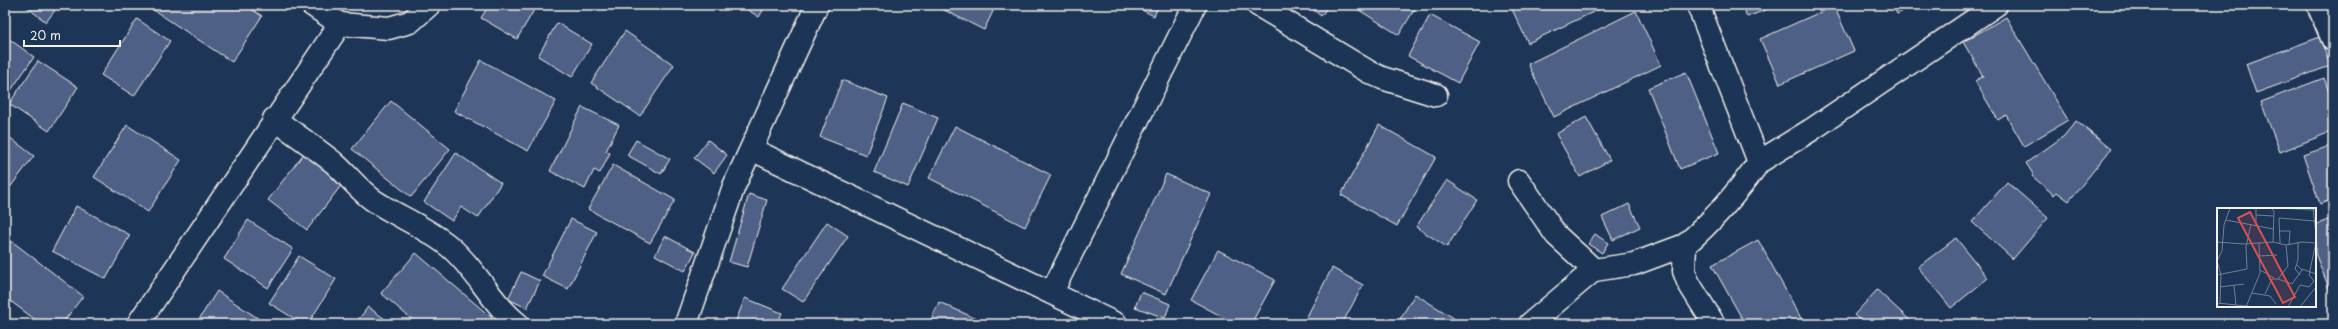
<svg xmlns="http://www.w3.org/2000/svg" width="2338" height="329" font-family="'Playpen Sans',sans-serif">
	<rect width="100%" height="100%" fill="#1d3557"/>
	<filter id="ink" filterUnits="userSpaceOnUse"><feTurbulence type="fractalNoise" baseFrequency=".025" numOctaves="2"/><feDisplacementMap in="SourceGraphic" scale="8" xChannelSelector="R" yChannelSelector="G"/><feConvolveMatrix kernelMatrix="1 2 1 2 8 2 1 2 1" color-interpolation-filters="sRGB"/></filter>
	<g filter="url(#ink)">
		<!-- building -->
		<path fill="#4f6087" stroke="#f4f1e8" d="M 24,5 L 59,5 L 46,22 Z
			M 146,5 L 245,5 L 262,16 L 232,62 Z
			M 489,5 L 537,5 L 517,39 L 481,18 Z
			M 744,5 L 766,5 L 759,17 L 743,7 Z
			M 934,5 L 996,5 L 984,30 Z
			M 1132,5 L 1159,5 L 1154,16 Z
			M 1307,5 L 1329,5 L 1321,16 Z
			M 1351,5 L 1417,5 L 1399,35 Z
			M 1510,5 L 1608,5 L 1528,43 Z
			M 1742,5 L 1778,5 L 1747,17 Z
			M 1892,5 L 1915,5 L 1897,14 Z
			M 1834,6 L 1854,51 L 1780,84 L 1760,39 Z
			M 1636,11 L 1661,65 L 1554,117 L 1528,64 Z
			M 1430,15 L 1480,42 L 1458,83 L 1408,56 Z
			M 2006,17 L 2068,120 L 2024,146 L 2006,115 L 1998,120 L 1975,81 L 1983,76 L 1963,42 Z
			M 137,19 L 170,41 L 134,96 L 101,75 Z
			M 557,23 L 592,44 L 572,77 L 538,56 Z
			M 625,31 L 674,65 L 640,116 L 591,83 Z
			M 5,36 L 34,57 L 5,99 Z
			M 2320,37 L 2330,66 L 2256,93 L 2246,64 Z
			M 481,60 L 556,101 L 528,151 L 454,111 Z
			M 38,61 L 78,87 L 49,131 L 9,104 Z
			M 1686,72 L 1719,153 L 1680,169 L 1648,88 Z
			M 2324,78 L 2333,103 L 2333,131 L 2280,152 L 2261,102 Z
			M 842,80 L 888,98 L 866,155 L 820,137 Z
			M 391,101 L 450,149 L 411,197 L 352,149 Z
			M 903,103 L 938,118 L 908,187 L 874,172 Z
			M 582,107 L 619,125 L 606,151 L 610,153 L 600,173 L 594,170 L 585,189 L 550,171 Z
			M 1586,117 L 1610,160 L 1580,177 L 1556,134 Z
			M 2076,121 L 2111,149 L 2069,201 L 2057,192 L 2054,195 L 2032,176 L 2033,174 L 2026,163 L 2064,136 Z
			M 127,125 L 181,160 L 148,212 L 94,177 Z
			M 1379,125 L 1436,157 L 1397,226 L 1341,195 Z
			M 955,126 L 1051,175 L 1025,227 L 929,178 Z
			M 5,134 L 34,156 L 5,194 Z
			M 636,140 L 670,159 L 661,174 L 627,155 Z
			M 708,140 L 727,155 L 714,173 L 694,158 Z
			M 2333,145 L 2333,199 L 2320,204 L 2303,155 Z
			M 305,152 L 343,183 L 307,230 L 268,200 Z
			M 456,153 L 501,183 L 478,218 L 461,207 L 452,221 L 424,202 Z
			M 613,165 L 675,200 L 650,243 L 588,209 Z
			M 1166,174 L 1211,194 L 1166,294 L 1121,274 Z
			M 1447,180 L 1477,200 L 1447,247 L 1416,227 Z
			M 2007,182 L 2048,218 L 2013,259 L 1972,222 Z
			M 749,194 L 767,200 L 747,267 L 729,262 Z
			M 1629,204 L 1640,227 L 1613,240 L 1602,217 Z
			M 76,206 L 130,235 L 106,279 L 52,251 Z
			M 2333,218 L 2333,293 L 2331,293 L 2315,253 L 2315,225 Z
			M 571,219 L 597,232 L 568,289 L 542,276 Z
			M 248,220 L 293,249 L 268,288 L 224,259 Z
			M 827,222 L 848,236 L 803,302 L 782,289 Z
			M 1595,234 L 1608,243 L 1602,253 L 1588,244 Z
			M 5,236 L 83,296 L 62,324 L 41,324 L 5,297 Z
			M 665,236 L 695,252 L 685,271 L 655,255 Z
			M 1956,238 L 1988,278 L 1951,308 L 1918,267 Z
			M 1758,240 L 1802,320 L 1795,324 L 1745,324 L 1712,265 Z
			M 1218,250 L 1275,280 L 1251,324 L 1236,324 L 1191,300 Z
			M 416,253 L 492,318 L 487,324 L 417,324 L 381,293 Z
			M 299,256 L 336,279 L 308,324 L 303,324 L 269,303 Z
			M 1332,268 L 1363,285 L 1342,324 L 1303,324 Z
			M 521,272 L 540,281 L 527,308 L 508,299 Z
			M 1877,290 L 1914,324 L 1864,324 L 1854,315 Z
			M 217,291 L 259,319 L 256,324 L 196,324 Z
			M 1141,292 L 1170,304 L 1165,318 L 1135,307 Z
			M 1415,294 L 1460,322 L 1459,324 L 1397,324 Z
			M 745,298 L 782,313 L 777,324 L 735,323 Z
			M 939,302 L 988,324 L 929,324 Z
			M 368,307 L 392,324 L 355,324 Z"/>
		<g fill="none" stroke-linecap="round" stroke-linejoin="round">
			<!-- minor casing -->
			<g stroke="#f4f1e8" stroke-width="25">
				<path id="minor" d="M 312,5 L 340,24 L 389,28 L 410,22 L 429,5
					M 1258,5 L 1369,72 L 1382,78 L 1436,95
					M 1698,5 L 1759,162 C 1737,193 1714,220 1685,245 L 1684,271 L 1688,282 L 1714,324
					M 2318,5 L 2333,40
					M 274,119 C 294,133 314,147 333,162 C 347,174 358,189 373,200 C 398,217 426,227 450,247 C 477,270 491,303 518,324
					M 751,149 L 1116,324
					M 1759,162 L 1811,130 L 1996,5
					M 1519,181 L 1556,235 L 1594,270
					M 1052,292 L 1195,5
					M 138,324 L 340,24
					M 686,324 L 734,186 L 817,5
					M 1530,324 L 1594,270 L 1634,264 L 1685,245"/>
			</g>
			<!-- minor -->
			<use href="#minor" stroke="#1d3557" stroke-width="22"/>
		</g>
	</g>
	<!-- overview -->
	<g transform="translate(2217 208)">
		<rect width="99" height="99" fill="#1d3557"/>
		<path fill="none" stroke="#3f6a86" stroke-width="2" d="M 70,0 L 99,2"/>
		<path fill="none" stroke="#738091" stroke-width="1" d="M 54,0 L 57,3 L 56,34M 96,0 L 99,28M 39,7 L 56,8M 9,12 L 56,21M 39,17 L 39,0M 62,23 L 73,23 L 72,37M 0,34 L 27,36 L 56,34 L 69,37 L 85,34 L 99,35M 81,34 L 81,52 L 78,61 L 83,67M 63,35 L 62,10 L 97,13M 43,48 L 60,47M 85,61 L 99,66M 43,62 L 57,70M 0,67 L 30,61 L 29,39 L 34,16M 61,71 L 75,76 L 85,62 L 80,57M 17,78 L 19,97M 3,79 L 27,76M 35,85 L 53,88 L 59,96M 48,86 L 55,71 L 61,71 L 71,58 L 69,37M 0,95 L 39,99M 3,95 L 4,67 L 0,53 L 5,43 L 7,17 L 13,0M 29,99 L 43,65 L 42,34M 71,99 L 83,77 L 92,79 L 97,73 L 92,67 L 99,34M 83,99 L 99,79"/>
		<path fill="#dc504e" fill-opacity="0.15" stroke="#dc504e" stroke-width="2" d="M 33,4 L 78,89 L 66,95 L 21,10 Z"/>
		<rect width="99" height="99" fill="none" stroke="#f4f1e8" stroke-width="2"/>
	</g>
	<!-- margin -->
	<rect width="2338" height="329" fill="none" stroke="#1d3557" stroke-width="20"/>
	<rect x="10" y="10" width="2318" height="309" fill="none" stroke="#f4f1e8" stroke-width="1.5" filter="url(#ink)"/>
	<!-- scale -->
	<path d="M24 40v6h96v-6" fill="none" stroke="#f4f1e8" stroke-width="2"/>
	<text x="30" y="40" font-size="12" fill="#f4f1e8" stroke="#1d3557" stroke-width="3" paint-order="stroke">20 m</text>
</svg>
